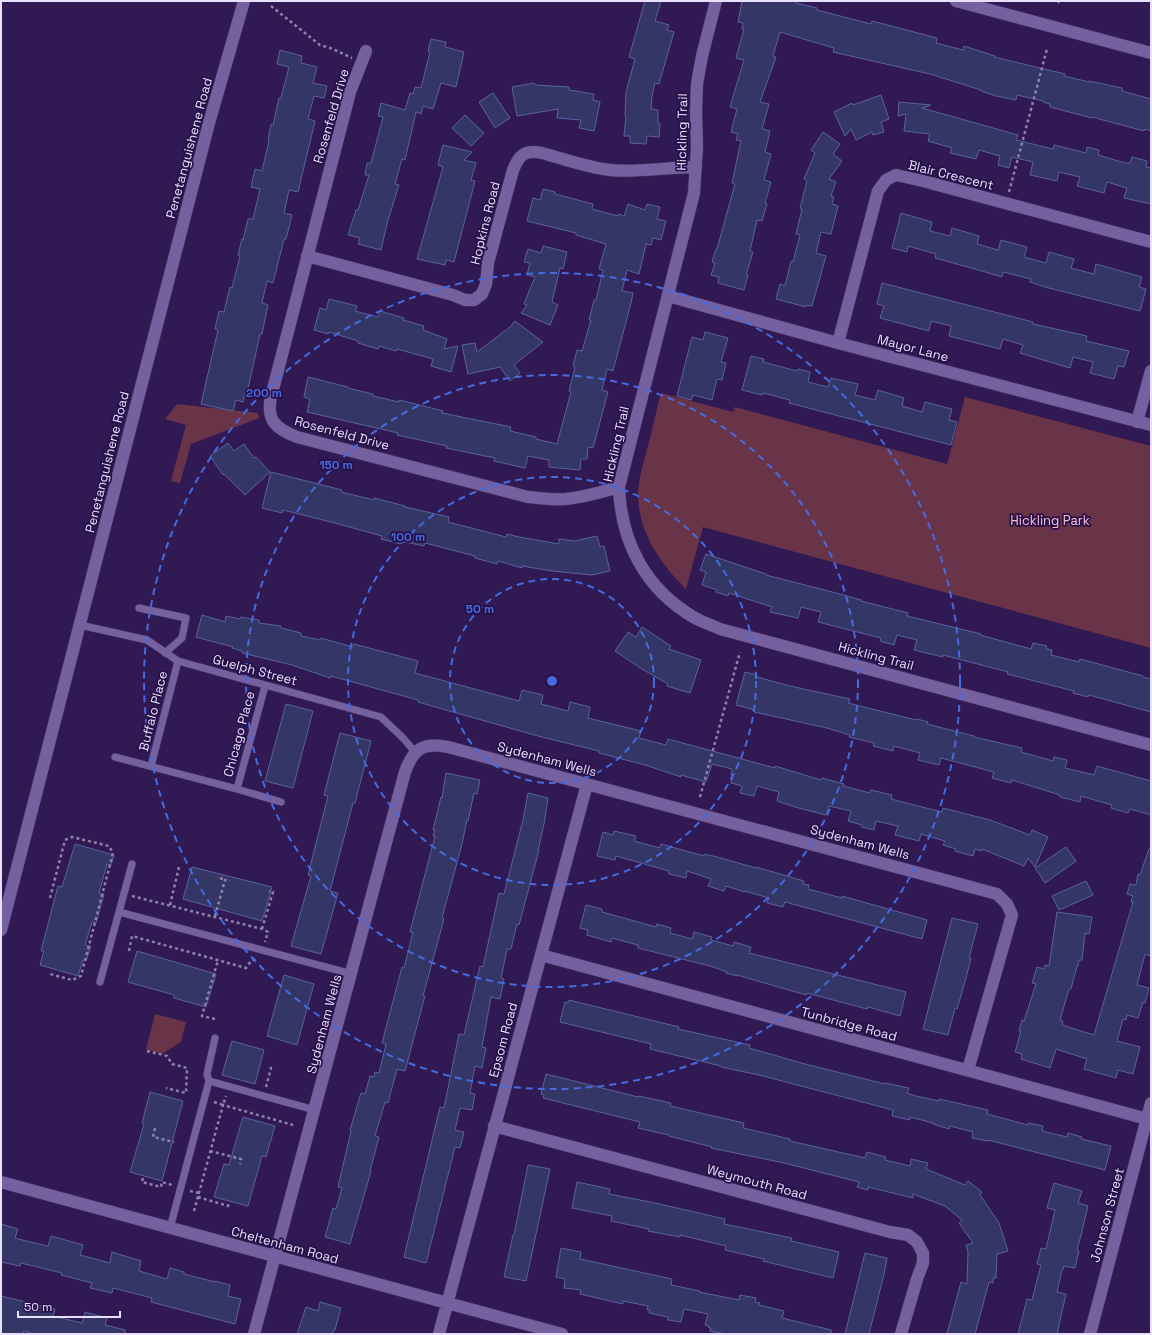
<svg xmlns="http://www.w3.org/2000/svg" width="1152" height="1335" font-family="'Space Grotesk',sans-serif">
	<rect width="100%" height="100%" fill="#311a53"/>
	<!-- green -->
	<path fill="#6a3448" d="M 661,393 L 733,412 L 735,407 L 947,464 L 965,397 L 1151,446 L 1151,648 L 703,527 L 686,589 C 659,562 638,532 638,492 C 639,478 643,464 647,450 C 652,431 656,412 661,393 Z
		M 177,404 L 258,413 L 259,418 L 191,444 L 180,483 L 171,481 L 186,425 L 165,419 Z
		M 155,1014 L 186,1022 L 181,1042 L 162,1054 L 146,1049 Z"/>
	<!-- building -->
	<path fill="#343766" stroke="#5b61a0" d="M 645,1 L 661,1 L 655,21 L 669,25 L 667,30 L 674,32 L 659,84 L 655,83 L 652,96 L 651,109 L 658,110 L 658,123 L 660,124 L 659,137 L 647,136 L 646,144 L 630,143 L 630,136 L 624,136 L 626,116 L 625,116 L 626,92 L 635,59 L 629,57 Z
		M 742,1 L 797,1 L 796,3 L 817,8 L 817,10 L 871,24 L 872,21 L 937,38 L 936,43 L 963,50 L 964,46 L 995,56 L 994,57 L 1065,74 L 1064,76 L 1089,82 L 1089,81 L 1122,88 L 1122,91 L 1151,99 L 1151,131 L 1145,129 L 1144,131 L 1092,117 L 1092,118 L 1050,107 L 1050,104 L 1043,102 L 1043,101 L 1017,95 L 1016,100 L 996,96 L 981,91 L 981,90 L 930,74 L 833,52 L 834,48 L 780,32 L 773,56 L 776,57 L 760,102 L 769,104 L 762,129 L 770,131 L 765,152 L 771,154 L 764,180 L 771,182 L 765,203 L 767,204 L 762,221 L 757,220 L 750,251 L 753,252 L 746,275 L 748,275 L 744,290 L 718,283 L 719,277 L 711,275 L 715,263 L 712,262 L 716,249 L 717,249 L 735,184 L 732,183 L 741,141 L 736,140 L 738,134 L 731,132 L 737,109 L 730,107 L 744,60 L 736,58 L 744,29 L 742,29 L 743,23 L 738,22 Z
		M 431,39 L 446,42 L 445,47 L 464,52 L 456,87 L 441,83 L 433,109 L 423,106 L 421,114 L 416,112 L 405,160 L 402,159 L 395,184 L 399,185 L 388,220 L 381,250 L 358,244 L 360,238 L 348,235 L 356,210 L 358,210 L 369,175 L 365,175 L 367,163 L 371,163 L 383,117 L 378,116 L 381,103 L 405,110 L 410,93 L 413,94 L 415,87 L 421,88 L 430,52 L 428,51 Z
		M 280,50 L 302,56 L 301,63 L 317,67 L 313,83 L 327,86 L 324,98 L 314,96 L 308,119 L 315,121 L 298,192 L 289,190 L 284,213 L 292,215 L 286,239 L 284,239 L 273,283 L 267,281 L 262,303 L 268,305 L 262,334 L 260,334 L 248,389 L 246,389 L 243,402 L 236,400 L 233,411 L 201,404 L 218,330 L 215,329 L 219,311 L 224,312 L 230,287 L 232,288 L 240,256 L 238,255 L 242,239 L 243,240 L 248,219 L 253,219 L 260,189 L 251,187 L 255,169 L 262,171 L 269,141 L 268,140 L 271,124 L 273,125 L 279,98 L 281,98 L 289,67 L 277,64 Z
		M 534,83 L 535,85 L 569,87 L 569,90 L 594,94 L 593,100 L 600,102 L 594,131 L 579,128 L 581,120 L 557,118 L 558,109 L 517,116 L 512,87 Z
		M 493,93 L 510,118 L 495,128 L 479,102 Z
		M 881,95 L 889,119 L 881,122 L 884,132 L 873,135 L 872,132 L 856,140 L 851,129 L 845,136 L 834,112 L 852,103 L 853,105 Z
		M 899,102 L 931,105 L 922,108 L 1018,135 L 1016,140 L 1053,149 L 1054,145 L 1086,153 L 1087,147 L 1099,150 L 1098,155 L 1125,163 L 1130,163 L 1132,157 L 1147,161 L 1146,167 L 1151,168 L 1151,204 L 1124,198 L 1127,188 L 1107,182 L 1104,193 L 1077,186 L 1080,177 L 1059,172 L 1057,181 L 1030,175 L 1033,162 L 1012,157 L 1009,168 L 998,165 L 1000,156 L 979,150 L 976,159 L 950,153 L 952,148 L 928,141 L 930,134 L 904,131 L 906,114 L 898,116 Z
		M 465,115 L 484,133 L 471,146 L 452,128 Z
		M 823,132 L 840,144 L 833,154 L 842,161 L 829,179 L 836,182 L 831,196 L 834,197 L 832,204 L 838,206 L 831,234 L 821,232 L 816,253 L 826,256 L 812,306 L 807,305 L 806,307 L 776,299 L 780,284 L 785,286 L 791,261 L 793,262 L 800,235 L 796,234 L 802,209 L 800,208 L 807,181 L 804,179 L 815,153 L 811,150 Z
		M 443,145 L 472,152 L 464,160 L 476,163 L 471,180 L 475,181 L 454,262 L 446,260 L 445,265 L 417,259 L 443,167 L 438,165 Z
		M 543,189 L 555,192 L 555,194 L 593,204 L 592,209 L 618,216 L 618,214 L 624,216 L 628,204 L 645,210 L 647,204 L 660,207 L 657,219 L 666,221 L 661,240 L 653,238 L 651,245 L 646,244 L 639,274 L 627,270 L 622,291 L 633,293 L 631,303 L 613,371 L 607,369 L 602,390 L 608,392 L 593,448 L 588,447 L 587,459 L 581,459 L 580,470 L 549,467 L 549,460 L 528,456 L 525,468 L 494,461 L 495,458 L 446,448 L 447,446 L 397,435 L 398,433 L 307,412 L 310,399 L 304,397 L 308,377 L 348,387 L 348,388 L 373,394 L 373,396 L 399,402 L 399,400 L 420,405 L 443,411 L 442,413 L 511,427 L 510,431 L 536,437 L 536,439 L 557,444 L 571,392 L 569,391 L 575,367 L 573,366 L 577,350 L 582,351 L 591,320 L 589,320 L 594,300 L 596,300 L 603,270 L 599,269 L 606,244 L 576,235 L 576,233 L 527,221 L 533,198 L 540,200 Z
		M 901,213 L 932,222 L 930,231 L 950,236 L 952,228 L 979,236 L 977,244 L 998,250 L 1001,240 L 1027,247 L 1024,257 L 1046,263 L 1049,252 L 1074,259 L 1071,268 L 1094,274 L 1096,264 L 1142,277 L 1139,287 L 1146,289 L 1140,311 L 1045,287 L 1030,282 L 1031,279 L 1003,272 L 1002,277 L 982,271 L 935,258 L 936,254 L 908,246 L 907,252 L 892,248 Z
		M 543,246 L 567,252 L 563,269 L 560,268 L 552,302 L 558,305 L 550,325 L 521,313 L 527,305 L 524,304 L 535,277 L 527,275 L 530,263 L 524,262 L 528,249 L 541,253 Z
		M 882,283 L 1033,322 L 1033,324 L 1087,336 L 1086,341 L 1129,351 L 1124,367 L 1118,366 L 1114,379 L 1090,373 L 1093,362 L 1073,357 L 1070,368 L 1020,353 L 1023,345 L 1003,339 L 1000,349 L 949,336 L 951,326 L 931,321 L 929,331 L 880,318 L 884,306 L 877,304 Z
		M 329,299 L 357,306 L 355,311 L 378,317 L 380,311 L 404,318 L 403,320 L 424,326 L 423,330 L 447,339 L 444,349 L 458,346 L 451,372 L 431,366 L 433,359 L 397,349 L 396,351 L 379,346 L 378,349 L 358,343 L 358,341 L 329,332 L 328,334 L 314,330 L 320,308 L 326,310 Z
		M 515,321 L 543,342 L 514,365 L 520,373 L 510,381 L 500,367 L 468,374 L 462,345 L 475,343 L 477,352 L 510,327 Z
		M 705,332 L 728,338 L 721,362 L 726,363 L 722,380 L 717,379 L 712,400 L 693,395 L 691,400 L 677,396 L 692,337 L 703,340 Z
		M 751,356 L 764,359 L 763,362 L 797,371 L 798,369 L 810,372 L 808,382 L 828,387 L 831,378 L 858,384 L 855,395 L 875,400 L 878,390 L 904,398 L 902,406 L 922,412 L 925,402 L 952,409 L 949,420 L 957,422 L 951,445 L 789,403 L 790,400 L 763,393 L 762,395 L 742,390 Z
		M 228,443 L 234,451 L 244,444 L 254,458 L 256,457 L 270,472 L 245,495 L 224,474 L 223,475 L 210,456 Z
		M 271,472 L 342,490 L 341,492 L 374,500 L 374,498 L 405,506 L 405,507 L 449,517 L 448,522 L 506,537 L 507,534 L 519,537 L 559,544 L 559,539 L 575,541 L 597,536 L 600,547 L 604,546 L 610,571 L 592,575 L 552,571 L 522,566 L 522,568 L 498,561 L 497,564 L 475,558 L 475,556 L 425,543 L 424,546 L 401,541 L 401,544 L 381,539 L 382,536 L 335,523 L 283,510 L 282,513 L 262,508 Z
		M 706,554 L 766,574 L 766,575 L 840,594 L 861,600 L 861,601 L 908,613 L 907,616 L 981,634 L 980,635 L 1031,649 L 1033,643 L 1047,646 L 1046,649 L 1052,650 L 1051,655 L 1079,662 L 1080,659 L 1143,676 L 1143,677 L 1151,679 L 1151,712 L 1089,695 L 1088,697 L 1073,693 L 1074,691 L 1007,674 L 1008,672 L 943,655 L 943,657 L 914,650 L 917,640 L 897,635 L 894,645 L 880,641 L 881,638 L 818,622 L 821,612 L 801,607 L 798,618 L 770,612 L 772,607 L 729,593 L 728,596 L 716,592 L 717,590 L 702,585 L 706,572 L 700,570 Z
		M 202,615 L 225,622 L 226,616 L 240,619 L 241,617 L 259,620 L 259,623 L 281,626 L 281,628 L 301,633 L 301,636 L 321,640 L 321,638 L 353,647 L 354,644 L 418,661 L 415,673 L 519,701 L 522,690 L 543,695 L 541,704 L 568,711 L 570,702 L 590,707 L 588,718 L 641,731 L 639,738 L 666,745 L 668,739 L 775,768 L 775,766 L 821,780 L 822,778 L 844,784 L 843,786 L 870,793 L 871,790 L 892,795 L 891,799 L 918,806 L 942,812 L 943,808 L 990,820 L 1030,835 L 1032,830 L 1048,837 L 1035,867 L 1028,858 L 1024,866 L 982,849 L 982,851 L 975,849 L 973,856 L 955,851 L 956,849 L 943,845 L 945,841 L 921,834 L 919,841 L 895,835 L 898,826 L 876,821 L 874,830 L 862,827 L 862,825 L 848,821 L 851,811 L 829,806 L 826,815 L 795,807 L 777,801 L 779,792 L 757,786 L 754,796 L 740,793 L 742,786 L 731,783 L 733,775 L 731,775 L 732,769 L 712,764 L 706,782 L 681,775 L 681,777 L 645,765 L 599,753 L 599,751 L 538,736 L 418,702 L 418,700 L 331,676 L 330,678 L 292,665 L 242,653 L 242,651 L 232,648 L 233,647 L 196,637 Z
		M 642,627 L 671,646 L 669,649 L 701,660 L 690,693 L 667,686 L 668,684 L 642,669 L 615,651 L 628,632 L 636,637 Z
		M 745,672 L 757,675 L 757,677 L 790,686 L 850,699 L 848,703 L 916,720 L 917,719 L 928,722 L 927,724 L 974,736 L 974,737 L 1022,748 L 1021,752 L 1053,761 L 1054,757 L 1067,760 L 1065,768 L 1094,775 L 1097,766 L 1151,781 L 1151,815 L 1130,809 L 1128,813 L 1111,808 L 1112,805 L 1081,796 L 1080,802 L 1060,797 L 1060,795 L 1012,780 L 1011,783 L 992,778 L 994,772 L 941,758 L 939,765 L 918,760 L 920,753 L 894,746 L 893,751 L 873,746 L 874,743 L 849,737 L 850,735 L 827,728 L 754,712 L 755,710 L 736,705 Z
		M 286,704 L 313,711 L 293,788 L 265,781 Z
		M 340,733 L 371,741 L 355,803 L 353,803 L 330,891 L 338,893 L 321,954 L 291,946 L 311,876 L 308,875 L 328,796 L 324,795 Z
		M 446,773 L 480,780 L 477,794 L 474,793 L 468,821 L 467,820 L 462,844 L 442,918 L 444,919 L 423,996 L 425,996 L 405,1071 L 397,1069 L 388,1103 L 385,1102 L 375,1136 L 379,1137 L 370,1171 L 371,1171 L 350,1244 L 325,1237 L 333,1208 L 336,1209 L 342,1188 L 338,1187 L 351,1131 L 350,1130 L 361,1093 L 365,1094 L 370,1076 L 374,1077 L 375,1072 L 379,1073 L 386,1044 L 382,1043 L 402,967 L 404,968 L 413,932 L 410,932 L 435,836 L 433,836 L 435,830 L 433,830 L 441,797 L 442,798 Z
		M 528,793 L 548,798 L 544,824 L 538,850 L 539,850 L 519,925 L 517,924 L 511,949 L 507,949 L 501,978 L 504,979 L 500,999 L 491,997 L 482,1047 L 486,1048 L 482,1068 L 475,1066 L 470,1093 L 475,1094 L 472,1110 L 460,1108 L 455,1130 L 464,1132 L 460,1148 L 455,1147 L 426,1263 L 404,1257 L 440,1107 L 444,1108 L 459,1034 L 464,1035 L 480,966 L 483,967 L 499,893 L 504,894 L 523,820 Z
		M 614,831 L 636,836 L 634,841 L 660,848 L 661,844 L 704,856 L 704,854 L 717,857 L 756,868 L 756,867 L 804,881 L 803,884 L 809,885 L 808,889 L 842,898 L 842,896 L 927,920 L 922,939 L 785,902 L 783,907 L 767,903 L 769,898 L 745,891 L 745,892 L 726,886 L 724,891 L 708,886 L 711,879 L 687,871 L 686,878 L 669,874 L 669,871 L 616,856 L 615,860 L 597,856 L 603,832 L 613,835 Z
		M 75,844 L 114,855 L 111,865 L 107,864 L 99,893 L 104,894 L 96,923 L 92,922 L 85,945 L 91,946 L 86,961 L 83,960 L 78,976 L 40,965 L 44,951 L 41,951 L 58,886 L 62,887 Z
		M 1066,847 L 1076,861 L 1045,883 L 1035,868 Z
		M 1149,849 L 1151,849 L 1151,956 L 1145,954 L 1137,985 L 1149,988 L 1145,1003 L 1143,1002 L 1138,1018 L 1127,1015 L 1126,1020 L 1123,1019 L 1117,1041 L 1140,1047 L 1133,1074 L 1118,1070 L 1116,1078 L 1084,1069 L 1087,1059 L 1056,1049 L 1050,1068 L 1021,1059 L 1022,1054 L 1015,1052 L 1021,1031 L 1019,1031 L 1022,1020 L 1024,1021 L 1036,984 L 1032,983 L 1037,967 L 1044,969 L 1045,965 L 1049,966 L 1057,912 L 1092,917 L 1089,934 L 1085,933 L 1082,960 L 1079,960 L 1078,966 L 1077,966 L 1071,989 L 1069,989 L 1060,1020 L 1063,1021 L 1062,1025 L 1094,1035 L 1133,902 L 1131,902 L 1133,896 L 1127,894 L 1130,884 L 1136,885 L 1138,874 L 1140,875 Z
		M 192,867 L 272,887 L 262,921 L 183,899 Z
		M 1086,881 L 1093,895 L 1059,910 L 1052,896 Z
		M 586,905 L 602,909 L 602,912 L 656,927 L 657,924 L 671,928 L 670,933 L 692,939 L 694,932 L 712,937 L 711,940 L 733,946 L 734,942 L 751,947 L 749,953 L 906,992 L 900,1016 L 868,1007 L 867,1009 L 807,993 L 806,995 L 792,991 L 737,975 L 737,976 L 726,973 L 727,972 L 710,966 L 638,948 L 638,945 L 612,938 L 611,942 L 587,935 L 588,930 L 580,928 Z
		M 952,918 L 978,924 L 969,958 L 971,958 L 966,978 L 957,1009 L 955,1008 L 948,1035 L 923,1029 Z
		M 137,951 L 216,974 L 206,1007 L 174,998 L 174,995 L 128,982 Z
		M 284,975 L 314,984 L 297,1045 L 267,1036 Z
		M 569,1000 L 679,1027 L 678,1029 L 750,1045 L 749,1048 L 805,1064 L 885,1084 L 885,1083 L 909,1088 L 907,1093 L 916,1096 L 939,1101 L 939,1099 L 988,1110 L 987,1114 L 1028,1125 L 1028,1123 L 1043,1126 L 1042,1131 L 1067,1137 L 1068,1133 L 1082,1137 L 1081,1139 L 1111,1146 L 1105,1170 L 988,1140 L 988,1141 L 972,1138 L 973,1132 L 950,1126 L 949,1129 L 933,1124 L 933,1123 L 910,1117 L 910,1120 L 892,1116 L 893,1110 L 759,1075 L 721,1067 L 721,1066 L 650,1049 L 651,1044 L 560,1022 L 565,1002 L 568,1003 Z
		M 232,1041 L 264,1050 L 255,1084 L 222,1075 Z
		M 546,1074 L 638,1097 L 639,1096 L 671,1103 L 670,1106 L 744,1123 L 743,1128 L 790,1139 L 790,1141 L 865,1158 L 867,1152 L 886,1157 L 885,1160 L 910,1166 L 911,1159 L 928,1163 L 926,1169 L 965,1185 L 968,1181 L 982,1192 L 980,1195 L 999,1223 L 1008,1251 L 997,1254 L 996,1278 L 993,1278 L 993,1283 L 989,1282 L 975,1334 L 947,1334 L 961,1282 L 967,1284 L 968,1252 L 966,1245 L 973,1243 L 959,1223 L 962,1220 L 945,1206 L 913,1194 L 913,1198 L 868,1187 L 868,1190 L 857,1187 L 859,1182 L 784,1163 L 711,1148 L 712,1147 L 669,1136 L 669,1135 L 638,1128 L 640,1122 L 543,1098 L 544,1095 L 541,1094 Z
		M 150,1092 L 183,1101 L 162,1181 L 130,1172 L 144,1124 L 142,1123 Z
		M 243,1117 L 275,1126 L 266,1157 L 262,1156 L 248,1206 L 214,1197 L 224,1164 L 229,1165 Z
		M 528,1165 L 550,1169 L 526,1281 L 504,1277 L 513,1235 L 514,1235 Z
		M 577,1182 L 610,1189 L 609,1194 L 655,1203 L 725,1219 L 724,1224 L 792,1238 L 791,1241 L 839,1252 L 833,1278 L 763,1261 L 764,1259 L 725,1250 L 726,1246 L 680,1235 L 680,1237 L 648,1231 L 649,1229 L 611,1221 L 612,1216 L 572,1208 Z
		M 1054,1183 L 1082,1191 L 1078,1203 L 1088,1206 L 1081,1235 L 1077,1250 L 1079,1251 L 1075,1268 L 1064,1266 L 1063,1270 L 1062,1270 L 1057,1292 L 1066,1294 L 1057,1334 L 1018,1334 L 1027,1299 L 1032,1300 L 1041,1265 L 1037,1264 L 1041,1248 L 1046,1249 L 1055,1210 L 1047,1208 Z
		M 1,1224 L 18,1229 L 15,1238 L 26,1241 L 48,1246 L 51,1236 L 83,1245 L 80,1255 L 110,1263 L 112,1252 L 141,1261 L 139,1271 L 167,1279 L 170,1268 L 184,1272 L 184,1274 L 215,1282 L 215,1281 L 230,1285 L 228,1296 L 241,1299 L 235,1324 L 151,1302 L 152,1298 L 113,1288 L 112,1293 L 90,1288 L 92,1283 L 61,1275 L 62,1273 L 21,1263 L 20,1266 L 1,1262 Z
		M 561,1248 L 581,1252 L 580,1259 L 672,1279 L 671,1285 L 700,1291 L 699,1292 L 739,1300 L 740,1295 L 756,1298 L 755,1302 L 760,1303 L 759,1305 L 784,1311 L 782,1318 L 831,1330 L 831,1334 L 726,1334 L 710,1331 L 711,1328 L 709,1328 L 709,1326 L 705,1325 L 708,1314 L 684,1309 L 681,1322 L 668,1320 L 668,1317 L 649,1313 L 650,1310 L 647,1310 L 648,1306 L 623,1301 L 623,1304 L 580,1294 L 581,1290 L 564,1288 L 565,1279 L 556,1277 Z
		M 865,1253 L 887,1258 L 884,1274 L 869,1334 L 845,1334 Z
		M 1,1296 L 55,1309 L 53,1316 L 82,1323 L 85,1312 L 107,1318 L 105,1325 L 125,1330 L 125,1334 L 34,1334 L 24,1331 L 23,1334 L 1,1334 Z
		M 320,1302 L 341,1308 L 335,1330 L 334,1330 L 332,1334 L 297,1334 L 306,1307 L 318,1311 Z"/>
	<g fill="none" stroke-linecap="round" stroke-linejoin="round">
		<!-- lane casing -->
		<g stroke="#4c3667" stroke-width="8">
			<path id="lane" d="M 139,608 L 186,618 L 182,638 L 165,653
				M 80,625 L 147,640 L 178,661 L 381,717 L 403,738 L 415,752
				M 115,757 L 237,789 L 281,802
				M 151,766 L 178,661
				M 237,789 L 265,686
				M 119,912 L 352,974
				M 100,982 L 132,864
				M 209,1081 L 315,1110
				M 170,1228 L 209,1081 L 207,1074 L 215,1038"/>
		</g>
		<!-- street casing -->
		<g stroke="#4c3667" stroke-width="13">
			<path id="street" d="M 716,1 L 702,56 L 697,84 L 696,112 L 697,147 L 694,193 L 619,487 C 621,542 645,589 695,618 C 702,622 712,625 720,629 L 1151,745
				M 366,51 L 350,92 L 271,397 C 266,420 276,429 297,437 L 528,497 C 541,498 553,500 566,499 C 584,497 602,492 619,487
				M 307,256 L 453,295 L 465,300 L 474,300 L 482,294 L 486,284 L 488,263 L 513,170 C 517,161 521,152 532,152 C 540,151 548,155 556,157 C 573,162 592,168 610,170 C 636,173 669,167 696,167
				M 668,296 L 838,343 L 1151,425
				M 838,343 L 878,191 L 886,180 L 896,175 L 923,181 L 1151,242
				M 1137,422 L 1151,371
				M 541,955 L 1151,1120
				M 494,1126 L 890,1232 L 908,1235 L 917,1242 L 923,1253 L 923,1263 L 917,1279 L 901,1334
				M 1,1182 L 562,1334
				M 254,1334 L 405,772 C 413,749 423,742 448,747 L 997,894 L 1007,904 L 1012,915 L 968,1070
				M 439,1334 L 587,784"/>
		</g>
		<!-- secondary casing -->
		<g stroke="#4c3667" stroke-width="13">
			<path id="secondary" d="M 956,1 L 1151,53
				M 1,930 L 209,123 L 244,1
				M 1090,1334 L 1151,1103"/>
		</g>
		<!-- path -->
		<path stroke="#9081ac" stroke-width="2.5" stroke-dasharray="3 3" stroke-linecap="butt" d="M 1058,3 L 1059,1
			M 271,6 L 320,45 L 333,49 L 352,58
			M 1009,192 L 1047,49
			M 700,797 L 740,652
			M 220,878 L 225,880
			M 132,896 L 262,929 L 268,932 L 265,942
			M 50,898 L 65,840 L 72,837 L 109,846 L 113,853 L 81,976 L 72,980 L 50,974
			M 170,905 L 179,867
			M 215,916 L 225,880 L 230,881
			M 262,929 L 273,892 L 269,891
			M 129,951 L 132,936 L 246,968 L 251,961 L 256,959
			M 215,1019 L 202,1016 L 218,960
			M 147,1051 L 167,1056 L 172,1064 L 187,1068 L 186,1093 L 166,1088
			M 266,1087 L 271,1068 L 268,1068
			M 214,1102 L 223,1105 L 226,1096
			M 155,1128 L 153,1137 L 174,1142
			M 210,1151 L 241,1159 L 240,1164
			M 143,1178 L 142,1182 L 161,1187 L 162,1182 L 172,1185
			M 190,1191 L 199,1193
			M 198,1197 L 228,1206 L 229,1203
			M 194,1211 L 223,1105 L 293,1125"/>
		<!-- lane -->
		<use href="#lane" stroke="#7560a0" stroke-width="7"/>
		<!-- street -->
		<use href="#street" stroke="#7560a0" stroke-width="12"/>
		<!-- secondary -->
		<use href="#secondary" stroke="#7560a0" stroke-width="12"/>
	</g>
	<!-- distance rings -->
	<g fill="none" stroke="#466be0" stroke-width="2" stroke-dasharray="7 5">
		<circle cx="552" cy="681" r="102"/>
		<circle cx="552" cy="681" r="204"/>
		<circle cx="552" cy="681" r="306"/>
		<circle cx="552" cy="681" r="408"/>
	</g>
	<g text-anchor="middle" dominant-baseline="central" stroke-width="3.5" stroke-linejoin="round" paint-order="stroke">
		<!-- street labels -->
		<g font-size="13" fill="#e9e0fe" stroke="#270f48">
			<text transform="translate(331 116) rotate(-74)">Rosenfeld Drive</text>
			<text transform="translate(682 132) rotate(-89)">Hickling Trail</text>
			<text transform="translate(189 148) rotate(-75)">Penetanguishene Road</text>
			<text transform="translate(951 175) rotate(14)">Blair Crescent</text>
			<text transform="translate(485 223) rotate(-76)">Hopkins Road</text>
			<text transform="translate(913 348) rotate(15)">Mayor Lane</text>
			<text transform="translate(342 433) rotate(15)">Rosenfeld Drive</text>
			<text transform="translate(616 444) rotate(-77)">Hickling Trail</text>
			<text transform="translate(107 462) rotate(-76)">Penetanguishene Road</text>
			<text transform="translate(876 656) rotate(15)">Hickling Trail</text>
			<text transform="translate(255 670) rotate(15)">Guelph Street</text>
			<text transform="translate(153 711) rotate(-76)">Buffalo Place</text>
			<text transform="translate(239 734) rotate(-75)">Chicago Place</text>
			<text transform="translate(547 759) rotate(15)">Sydenham Wells</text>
			<text transform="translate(860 842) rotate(15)">Sydenham Wells</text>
			<text transform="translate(324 1024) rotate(-75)">Sydenham Wells</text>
			<text transform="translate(849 1024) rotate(15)">Tunbridge Road</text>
			<text transform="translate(503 1040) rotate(-75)">Epsom Road</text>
			<text transform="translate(757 1182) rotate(15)">Weymouth Road</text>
			<text transform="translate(1107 1215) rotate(-75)">Johnson Street</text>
			<text transform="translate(285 1245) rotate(15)">Cheltenham Road</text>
		</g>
		<!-- park labels -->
		<g font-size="13" fill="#f9c2d3" stroke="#270f48">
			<text x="1050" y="520">Hickling Park</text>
		</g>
	</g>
	<circle cx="552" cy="681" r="6" fill="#466be0" stroke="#270f48" stroke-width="2"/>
	<g font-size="12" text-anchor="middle" font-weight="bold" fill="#466be0" stroke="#270f48" stroke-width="3.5" stroke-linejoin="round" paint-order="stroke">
		<text x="264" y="397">200 m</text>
		<text x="336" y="469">150 m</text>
		<text x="408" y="541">100 m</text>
		<text x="480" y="613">50 m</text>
	</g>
	<!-- border -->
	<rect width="1152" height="1335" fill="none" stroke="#e9e0fe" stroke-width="4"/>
	<!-- scale -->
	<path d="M18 1311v6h102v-6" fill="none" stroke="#e9e0fe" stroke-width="2"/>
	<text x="24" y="1311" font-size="12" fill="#e9e0fe" stroke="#270f48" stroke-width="3" paint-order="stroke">50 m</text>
</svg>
